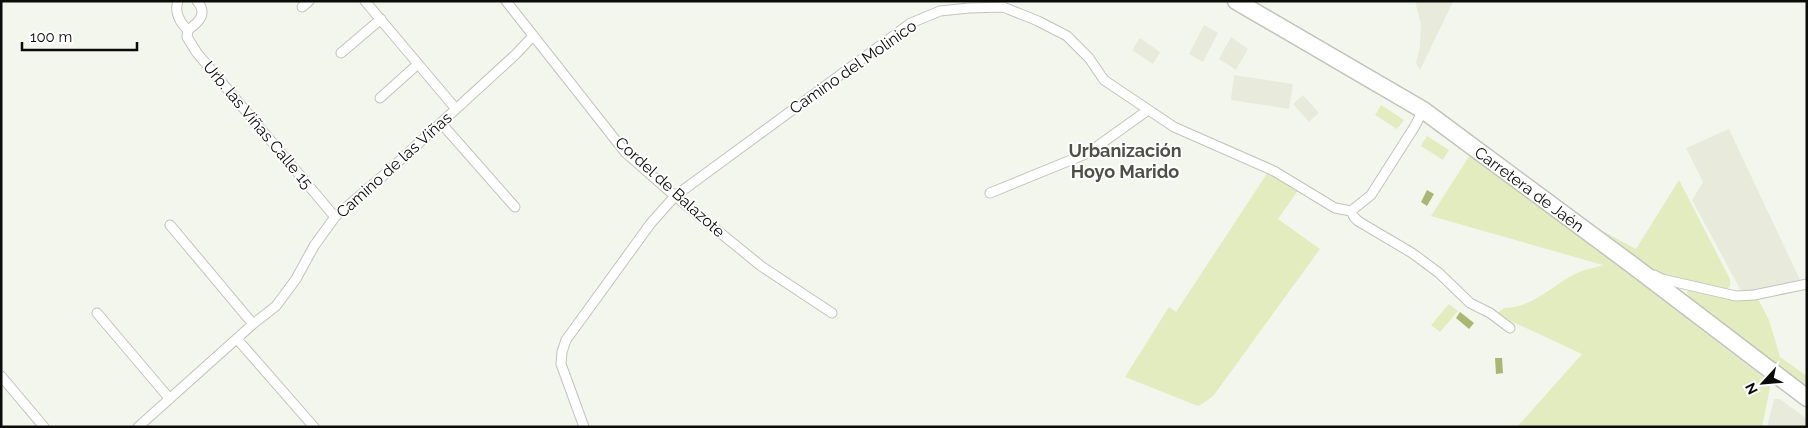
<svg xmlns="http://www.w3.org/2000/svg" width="1808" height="428" font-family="Raleway,sans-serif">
	<rect width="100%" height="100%" fill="#f3f6ec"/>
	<!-- built -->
	<path fill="#e8ebdb" d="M 1415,1 L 1453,2 L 1420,70 L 1416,63 L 1420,47 L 1421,25 Z
		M 1204,25 L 1218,33 L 1203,62 L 1189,54 Z
		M 1231,37 L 1248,49 L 1236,70 L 1219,59 Z
		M 1140,38 L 1160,52 L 1153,64 L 1132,50 Z
		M 1234,75 L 1293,84 L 1289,109 L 1231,100 Z
		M 1303,95 L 1319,113 L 1309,122 L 1293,104 Z
		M 1729,129 L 1801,282 L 1745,292 L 1740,289 L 1692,200 L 1703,182 L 1686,148 Z
		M 1774,399 L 1780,399 L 1807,419 L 1807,427 L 1767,427 Z"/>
	<!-- green -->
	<path fill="#e2ecbf" d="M 1381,105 L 1404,120 L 1397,129 L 1375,115 Z
		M 1427,136 L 1449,150 L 1443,160 L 1421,146 Z
		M 1470,155 L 1522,192 L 1768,381 L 1770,388 L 1762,427 L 1517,427 L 1582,354 L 1511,321 L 1498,313 L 1504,308 C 1533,308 1552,285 1577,273 C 1585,269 1595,268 1603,265 L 1431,216 Z
		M 1268,172 L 1299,189 L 1278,219 L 1320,249 L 1214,395 L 1205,402 L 1198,406 L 1125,377 L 1169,307 L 1176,312 Z
		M 1679,180 L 1730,279 L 1730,286 L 1726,290 L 1722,291 L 1656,272 L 1599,229 L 1636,249 Z
		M 1689,289 L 1757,297 L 1769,320 L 1780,357 L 1807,376 L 1807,388 L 1693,301 L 1687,293 Z
		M 1449,304 L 1458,311 L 1440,332 L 1431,325 Z"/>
	<!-- water -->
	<path fill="#aab773" d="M 1427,190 L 1434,194 L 1427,206 L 1421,202 Z
		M 1460,312 L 1474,323 L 1469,329 L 1456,318 Z
		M 1495,358 L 1502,358 L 1503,373 L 1496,374 Z"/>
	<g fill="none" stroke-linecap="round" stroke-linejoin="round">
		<!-- street casing -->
		<g stroke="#c2c4bb" stroke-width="11">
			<path id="street" d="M 178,1 C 174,12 180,23 188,30 L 187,37 L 197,53 L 335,217
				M 365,1 L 456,109
				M 506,1 L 625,152 L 675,196 L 761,266 L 832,313
				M 302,7 L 309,1
				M 188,30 C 199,22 208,14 197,1
				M 341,53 L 381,19
				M 380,98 L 418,64
				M 441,123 L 515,207
				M 990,193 L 1088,153 L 1148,110
				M 1351,211 L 1354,217 L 1358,221 L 1412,253 L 1439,273 L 1470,303 L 1490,313 L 1510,328
				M 170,225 L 253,324
				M 1654,275 L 1662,279 L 1736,296 L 1754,295 L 1807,284
				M 97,313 L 169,398
				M 237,339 L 314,427
				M 1,376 L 44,427
				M 138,427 L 253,324 L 276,306 L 296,279 L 314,246 L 335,217 L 385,174 L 515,55 L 533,36
				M 584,427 L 561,364 L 562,352 L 566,340 L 651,223 L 675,196 L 911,23 L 940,11 L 969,8 L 1003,7 L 1038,21 L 1067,36 L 1089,58 L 1104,80 L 1174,127 L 1274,171 L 1335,208 L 1351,211 L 1371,195 L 1415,126 L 1423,110"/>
		</g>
		<!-- highway casing -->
		<g stroke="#c2c4bb" stroke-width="19">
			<g id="highway">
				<path id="s1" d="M 1236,1 L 1423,110 L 1631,264 L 1807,398"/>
			</g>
		</g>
		<!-- street -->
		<use href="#street" stroke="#fff" stroke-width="9"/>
		<!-- highway -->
		<use href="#highway" stroke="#fff" stroke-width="16"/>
	</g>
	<g text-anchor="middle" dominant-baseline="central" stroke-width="4" stroke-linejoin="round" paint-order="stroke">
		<!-- street labels -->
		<g font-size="16" fill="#0b0c09" stroke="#fff">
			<text transform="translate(853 67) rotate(-35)">Camino del Molinico</text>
			<text transform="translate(258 125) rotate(50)">Urb. las Viñas Calle 15</text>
			<text transform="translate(394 165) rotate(-42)">Camino de las Viñas</text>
			<text transform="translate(670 187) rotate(42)">Cordel de Balazote</text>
			<text stroke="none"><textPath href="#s1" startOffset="349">Carretera de Jaén</textPath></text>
		</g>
		<!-- neighbourhood labels -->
		<g font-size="18" font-weight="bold" fill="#4e5048" stroke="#fff">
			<text x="1125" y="150">Urbanización<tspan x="1125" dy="21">Hoyo Marido</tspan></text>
		</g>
	</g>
	<!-- border -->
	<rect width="1808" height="428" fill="none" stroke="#0b0c09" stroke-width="5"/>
	<!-- north arrow -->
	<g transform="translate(1763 383) rotate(244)" stroke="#ffffff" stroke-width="4" paint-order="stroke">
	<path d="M0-4L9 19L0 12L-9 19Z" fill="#0b0c09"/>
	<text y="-8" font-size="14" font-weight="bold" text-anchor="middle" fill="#0b0c09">N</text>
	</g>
	<!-- scale -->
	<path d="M22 42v8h115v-8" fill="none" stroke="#0b0c09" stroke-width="2.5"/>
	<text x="30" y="42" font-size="15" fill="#0b0c09" stroke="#ffffff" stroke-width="4" paint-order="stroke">100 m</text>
</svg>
